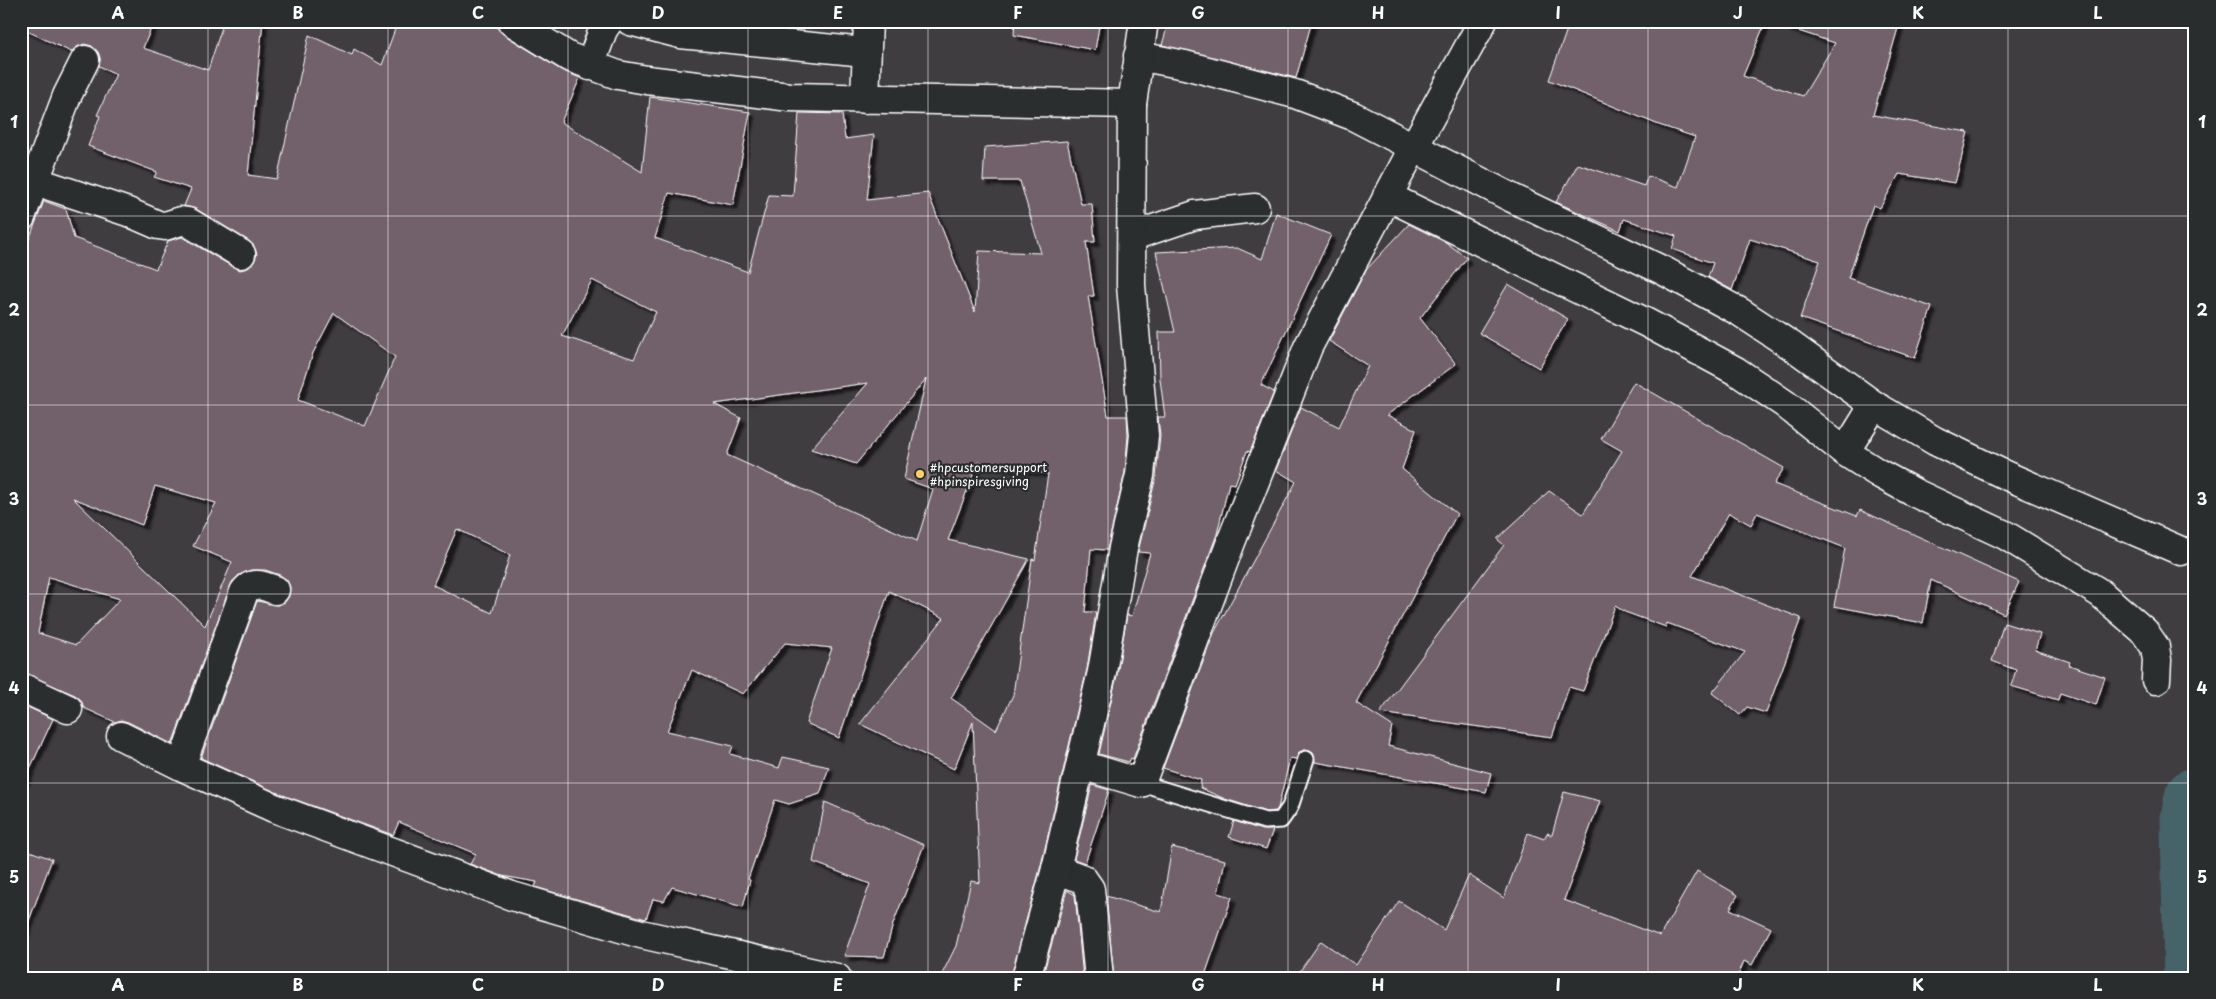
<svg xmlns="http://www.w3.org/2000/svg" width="2216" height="999" font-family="'Playpen Sans',sans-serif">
	<defs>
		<filter id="shadow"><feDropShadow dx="4.5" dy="4.5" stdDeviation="1" flood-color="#0009"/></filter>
	</defs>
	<rect width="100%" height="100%" fill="#403d40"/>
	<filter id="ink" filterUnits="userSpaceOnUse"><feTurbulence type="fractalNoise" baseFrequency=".02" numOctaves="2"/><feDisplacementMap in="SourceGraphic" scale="10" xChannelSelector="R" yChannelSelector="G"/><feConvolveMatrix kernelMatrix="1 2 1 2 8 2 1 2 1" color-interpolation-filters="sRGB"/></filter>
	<g filter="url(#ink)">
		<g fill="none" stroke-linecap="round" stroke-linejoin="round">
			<!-- river -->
			<path stroke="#47646a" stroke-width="61" d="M 2194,978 L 2191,819 L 2195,798"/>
		</g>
		<!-- building -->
		<path fill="#72616b" stroke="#fff" fill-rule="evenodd" filter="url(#shadow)" d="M 21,21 L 154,21 L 143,48 L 208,70 L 224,21 L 263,21 L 248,175 L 277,179 L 309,35 L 352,55 L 354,49 L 382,65 L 398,21 L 495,21 L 498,29 L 503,34 L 561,70 L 580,78 L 561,122 L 642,172 L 650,97 L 750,112 L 733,205 L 669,193 L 655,238 L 748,272 L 769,195 L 793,196 L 799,113 L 842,114 L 845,139 L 874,135 L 867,200 L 928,193 L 975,312 L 979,251 L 1041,253 L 1020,181 L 983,181 L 985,147 L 1067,141 L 1081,204 L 1092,204 L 1095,242 L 1086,242 L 1094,296 L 1088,296 L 1108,416 L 1127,416 L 1128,435 L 1125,472 L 1107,550 L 1091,549 L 1085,612 L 1096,612 L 1087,669 L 1041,865 L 1011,978 L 940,978 L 956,946 L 971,881 L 980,883 L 973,722 L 954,769 L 860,724 L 944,618 L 889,591 L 839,738 L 806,723 L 832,648 L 785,643 L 743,694 L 692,670 L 667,731 L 733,746 L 730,754 L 779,768 L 783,757 L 829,767 L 820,794 L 789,804 L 775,800 L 748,879 L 750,880 L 743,907 L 672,887 L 664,901 L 653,899 L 646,919 L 535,887 L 537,882 L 502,876 L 470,864 L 476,854 L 399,822 L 393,835 L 280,794 L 201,758 L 257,601 L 277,605 L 285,602 L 289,596 L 290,587 L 287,580 L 280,575 L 265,570 L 251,570 L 239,575 L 232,582 L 172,744 L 128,722 L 121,720 L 115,722 L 84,708 L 81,700 L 75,695 L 21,672 L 21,260 L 44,201 L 66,209 L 74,238 L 156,269 L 168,241 L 182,237 L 233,267 L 240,270 L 248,268 L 254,262 L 257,254 L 254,246 L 249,241 L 196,209 L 184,206 L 191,189 L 154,177 L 157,172 L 88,146 L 100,116 L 97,115 L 116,74 L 99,66 L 100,59 L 98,52 L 92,46 L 84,44 L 77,47 L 71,52 L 21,28 ZM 592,280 L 656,312 L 634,359 L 562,336 ZM 334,313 L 395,357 L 365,426 L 298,400 L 313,353 ZM 926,379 L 904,479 L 933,489 L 917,541 L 727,455 L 741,418 L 714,404 L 868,383 L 811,449 L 856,464 ZM 978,462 L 1048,474 L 1035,560 L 1032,559 L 1013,695 L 996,730 L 951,698 L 1029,559 L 948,540 ZM 155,486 L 216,503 L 193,546 L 232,562 L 205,626 L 73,498 L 142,525 ZM 457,529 L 510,555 L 492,613 L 433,585 ZM 49,577 L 120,599 L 76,645 L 38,633 Z
			M 1015,21 L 1100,21 L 1095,50 L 1014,35 Z
			M 1169,21 L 1312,21 L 1296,78 L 1162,45 Z
			M 1570,21 L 1766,21 L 1743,76 L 1803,96 L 1835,43 L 1786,27 L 1787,21 L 1900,21 L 1873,115 L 1968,132 L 1955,183 L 1899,174 L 1880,208 L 1873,205 L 1848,278 L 1932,307 L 1915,358 L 1800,318 L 1820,261 L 1750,239 L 1732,290 L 1708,277 L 1713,263 L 1672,249 L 1676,236 L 1624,219 L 1620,231 L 1556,202 L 1578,164 L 1644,186 L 1648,176 L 1678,187 L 1695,137 L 1659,125 L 1549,80 Z
			M 1276,213 L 1331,235 L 1261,385 L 1274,392 L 1250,452 L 1247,451 L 1235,484 L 1229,483 L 1217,534 L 1133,759 L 1131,758 L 1129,762 L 1099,754 L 1117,675 L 1127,615 L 1132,616 L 1150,553 L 1138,552 L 1156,477 L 1160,436 L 1158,417 L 1165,417 L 1160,379 L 1159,332 L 1175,332 L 1156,252 L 1237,248 L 1262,259 Z
			M 1409,224 L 1447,243 L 1467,258 L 1420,318 L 1456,364 L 1387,415 L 1416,430 L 1402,469 L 1457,514 L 1356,703 L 1392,726 L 1388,746 L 1491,773 L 1486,792 L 1315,762 L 1313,753 L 1305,750 L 1299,752 L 1296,759 L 1290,758 L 1278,808 L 1276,811 L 1266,812 L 1225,799 L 1200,788 L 1201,780 L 1163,768 L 1214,633 L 1296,482 L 1276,470 L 1301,407 L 1339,427 L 1368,366 L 1329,341 L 1366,270 Z
			M 1508,284 L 1568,319 L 1539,368 L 1479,333 Z
			M 1634,382 L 1784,468 L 1774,484 L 1857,516 L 1860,510 L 2019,582 L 2004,614 L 1931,580 L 1923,623 L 1834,606 L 1845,548 L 1757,513 L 1751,525 L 1729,513 L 1692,576 L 1801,618 L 1766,713 L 1747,707 L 1740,715 L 1712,693 L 1745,652 L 1667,623 L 1666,627 L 1625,612 L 1615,606 L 1583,691 L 1569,687 L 1552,737 L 1380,713 L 1504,545 L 1497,539 L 1549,491 L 1583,514 L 1622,451 L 1601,439 Z
			M 2004,623 L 2040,634 L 2035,650 L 2070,662 L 2069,665 L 2105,677 L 2096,705 L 2060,693 L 2058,700 L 2011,686 L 2016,670 L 1992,661 Z
			M 21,704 L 53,719 L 21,788 Z
			M 1092,785 L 1109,790 L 1085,863 L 1074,859 Z
			M 1564,792 L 1600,801 L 1564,900 L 1660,936 L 1697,871 L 1738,895 L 1730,909 L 1771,928 L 1752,965 L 1744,961 L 1737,978 L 1295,978 L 1321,941 L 1356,965 L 1399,901 L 1444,930 L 1469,875 L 1504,898 L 1528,833 L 1544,839 L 1547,833 L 1552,835 Z
			M 825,802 L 924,845 L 893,924 L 884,957 L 844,956 L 870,884 L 813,862 Z
			M 1234,821 L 1262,830 L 1273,830 L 1266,849 L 1229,837 Z
			M 1172,847 L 1225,860 L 1218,893 L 1232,897 L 1204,978 L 1114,978 L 1106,896 L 1161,912 Z
			M 21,848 L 52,859 L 24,934 L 21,934 Z
			M 1067,890 L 1075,895 L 1083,978 L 1042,978 Z"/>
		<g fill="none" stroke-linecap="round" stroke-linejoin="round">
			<!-- lane casing -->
			<g stroke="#fff" stroke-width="19">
				<path id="lane" d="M 1141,783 L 1265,821 L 1281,820 L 1290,807 L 1306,759"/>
			</g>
			<!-- street casing -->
			<g stroke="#fff" stroke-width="31">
				<path id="street" d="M 511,21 L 569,57 L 618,75 L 647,80 L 790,97 L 1132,104
					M 630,21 L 680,34 L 865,52
					M 1138,56 L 1185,65 L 1295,94 L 1353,116 L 1512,198 L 1664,271 L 1740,312 L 1792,346 L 1874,405 L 1935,441 L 2005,475 L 2181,551
					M 590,66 L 603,30 L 609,21
					M 865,99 L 868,21
					M 35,181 L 128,212 L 158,225 L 165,226 L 181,221 L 188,222 L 241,254
					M 1387,196 L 1647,323 L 1736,371 L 1785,404 L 1845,452 L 1878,473 L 1915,493 L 2005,535 L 2100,593 L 2144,631 L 2155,647 L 2157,660 L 2156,680
					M 21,217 L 67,96 L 85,60
					M 1133,236 L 1195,215 L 1255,208
					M 1845,452 L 1874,405
					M 21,687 L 68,709
					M 121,736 L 181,766 L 274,808 L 512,896 L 641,934 L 837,978
					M 1081,765 L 1141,783 L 1231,542 L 1308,347 L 1409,156 L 1483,21
					M 181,766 L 244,592 C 252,580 264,586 275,590
					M 1056,869 L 1083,879 L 1090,889 L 1099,978"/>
			</g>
			<!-- secondary casing -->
			<g stroke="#fff" stroke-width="31">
				<path id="secondary" d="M 1026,978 L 1056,869 L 1102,672 L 1123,548 L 1140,475 L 1144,435 L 1131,285 L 1132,104 L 1144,21"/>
			</g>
			<!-- lane -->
			<use href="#lane" stroke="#2a2d2e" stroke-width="15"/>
			<!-- street -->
			<use href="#street" stroke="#2a2d2e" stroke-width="28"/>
			<!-- secondary -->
			<use href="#secondary" stroke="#2a2d2e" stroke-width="28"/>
		</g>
	</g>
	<!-- grid -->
	<path fill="none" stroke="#fff" stroke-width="1" stroke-opacity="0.55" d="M 208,21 L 208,978M 388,21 L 388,978M 568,21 L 568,978M 748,21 L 748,978M 928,21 L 928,978M 1108,21 L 1108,978M 1288,21 L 1288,978M 1468,21 L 1468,978M 1648,21 L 1648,978M 1828,21 L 1828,978M 2008,21 L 2008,978M 21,216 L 2195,216M 21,405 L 2195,405M 21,594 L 2195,594M 21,783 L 2195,783"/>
	<!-- markers -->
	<circle fill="#ffd166" stroke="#2a2d2e" stroke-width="2" cx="920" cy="474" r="5"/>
	<g text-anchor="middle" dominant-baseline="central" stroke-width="4.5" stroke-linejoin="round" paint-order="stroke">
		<!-- poi labels -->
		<g font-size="12" fill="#fff" stroke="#2a2d2e" text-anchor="start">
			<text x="930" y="467">#hpcustomersupport<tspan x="930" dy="14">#hpinspiresgiving</tspan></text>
		</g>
	</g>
	<!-- margin -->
	<rect width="2216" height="999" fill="none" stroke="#2a2d2e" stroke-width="55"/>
	<rect x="28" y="28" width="2160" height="944" fill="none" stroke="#fff" stroke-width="2"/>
	<g font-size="16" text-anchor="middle" font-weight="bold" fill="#fff">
		<text x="118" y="19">A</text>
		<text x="298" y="19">B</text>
		<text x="478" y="19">C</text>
		<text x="658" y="19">D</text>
		<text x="838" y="19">E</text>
		<text x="1018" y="19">F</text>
		<text x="1198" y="19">G</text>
		<text x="1378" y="19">H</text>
		<text x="1558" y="19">I</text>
		<text x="1738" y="19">J</text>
		<text x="1918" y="19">K</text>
		<text x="2098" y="19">L</text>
		<text x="14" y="128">1</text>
		<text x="2202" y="128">1</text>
		<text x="14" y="316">2</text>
		<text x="2202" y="316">2</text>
		<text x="14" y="505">3</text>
		<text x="2202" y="505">3</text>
		<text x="14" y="694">4</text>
		<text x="2202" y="694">4</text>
		<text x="14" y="883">5</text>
		<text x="2202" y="883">5</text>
		<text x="118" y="991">A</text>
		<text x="298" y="991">B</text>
		<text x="478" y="991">C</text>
		<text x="658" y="991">D</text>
		<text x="838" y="991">E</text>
		<text x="1018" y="991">F</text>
		<text x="1198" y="991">G</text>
		<text x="1378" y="991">H</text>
		<text x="1558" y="991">I</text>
		<text x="1738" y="991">J</text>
		<text x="1918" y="991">K</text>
		<text x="2098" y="991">L</text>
	</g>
</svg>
